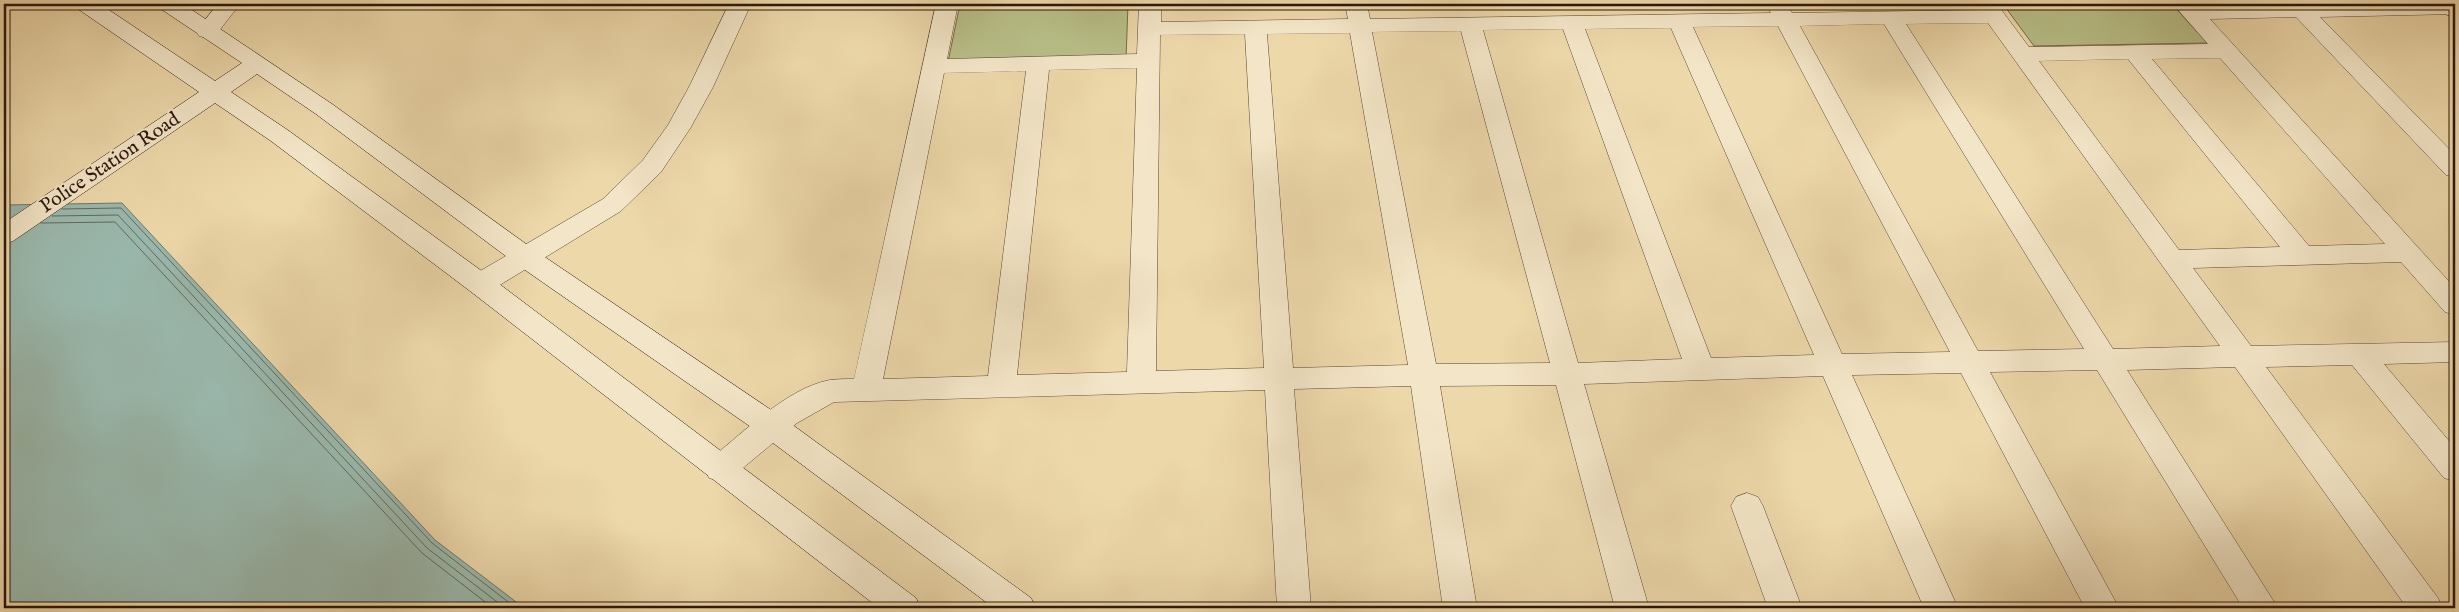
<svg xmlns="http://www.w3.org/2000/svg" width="2459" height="612" font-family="'IM FELL English',serif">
	<rect width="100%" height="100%" fill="#edd8aa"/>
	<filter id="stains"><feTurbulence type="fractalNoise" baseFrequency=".004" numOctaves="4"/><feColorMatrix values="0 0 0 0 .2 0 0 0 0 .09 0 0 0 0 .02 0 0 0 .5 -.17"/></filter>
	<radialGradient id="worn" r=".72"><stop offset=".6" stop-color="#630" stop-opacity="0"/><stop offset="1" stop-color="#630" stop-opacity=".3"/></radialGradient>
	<!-- green -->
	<path fill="#b8bf88" stroke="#726b4a" d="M 960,4 L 1128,4 L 1126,59 L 948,62 Z
		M 2003,4 L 2172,4 L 2207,43 L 2034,46 Z"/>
	<!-- water -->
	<path fill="#9ab9ae" stroke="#6e786d" d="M 122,203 L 435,540 L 524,608 L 4,608 L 4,205 Z"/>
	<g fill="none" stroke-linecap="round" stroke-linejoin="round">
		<!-- shore -->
		<path stroke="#63685d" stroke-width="1" d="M 62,209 L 121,208 L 432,543 L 516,608
			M 52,216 L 118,215 L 427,548 L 505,608
			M 41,223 L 115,222 L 422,553 L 493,608"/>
		<!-- street casing -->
		<g stroke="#5c4734" stroke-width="1">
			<path id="street" d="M 218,4 L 240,4 L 215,36 L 207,38 L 199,36 L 196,31 Z
				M 729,4 L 751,4 L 713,87 L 691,127 L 661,172 L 621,211 L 490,291 L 480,294 L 470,291 L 466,284 L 470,277 L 603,199 L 643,160 L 668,125 L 689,87 Z
				M 936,4 L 958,4 L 947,59 L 1137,54 L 1139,4 L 1161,4 L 1161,22 L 1348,19 L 1345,4 L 1367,4 L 1370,19 L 1771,13 L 1767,6 L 1769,4 L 1787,4 L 1792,13 L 1979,10 L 1975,4 L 1997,4 L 2029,47 L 2208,44 L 2173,4 L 2196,4 L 2198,6 L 2455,4 L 2455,14 L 2320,17 L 2455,155 L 2455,177 L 2446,175 L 2296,17 L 2210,19 L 2455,288 L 2455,315 L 2445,312 L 2401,262 L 2193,268 L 2251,346 L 2455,342 L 2455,362 L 2384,364 L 2455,448 L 2455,481 L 2444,478 L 2352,365 L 2266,367 L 2438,598 L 2443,608 L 2407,608 L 2235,367 L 2127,370 L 2278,608 L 2243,608 L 2097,370 L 1990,372 L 2119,608 L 2085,608 L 1961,373 L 1852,375 L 1958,608 L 1924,608 L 1823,376 L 1584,384 L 1649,608 L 1615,608 L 1556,385 L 1440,386 L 1477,608 L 1443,608 L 1411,386 L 1294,389 L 1311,608 L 1277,608 L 1265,390 L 834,402 L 797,423 L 731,478 L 720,481 L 709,478 L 705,469 L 709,460 C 743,433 787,388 830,380 C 838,379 846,379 854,379 ZM 1988,23 L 2014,59 L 2220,346 L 2113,349 L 1906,24 ZM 1884,24 L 2084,349 L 1978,351 L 1800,26 ZM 1778,26 L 1950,352 L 1842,354 L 1693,27 ZM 1671,28 L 1814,355 L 1711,358 L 1585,29 ZM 1563,29 L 1682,359 L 1578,363 L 1483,30 ZM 1461,31 L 1550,363 L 1436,364 L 1372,32 ZM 1350,33 L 1408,365 L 1293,368 L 1267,34 ZM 1245,34 L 1264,368 L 1156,371 L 1160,35 ZM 2220,58 L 2385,244 L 2309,246 L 2152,59 ZM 2128,59 L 2280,247 L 2179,250 L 2039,61 ZM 1137,68 L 1127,372 L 1017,375 L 1049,70 ZM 1026,71 L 988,376 L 883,379 L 944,73 Z
				M 1747,493 L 1758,497 L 1763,506 L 1802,608 L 1768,608 L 1731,506 L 1736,497 Z"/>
		</g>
		<!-- secondary casing -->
		<g stroke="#2c170c" stroke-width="1">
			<path id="secondary" d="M 75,4 L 100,4 L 215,81 L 242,63 L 161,9 L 158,4 L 183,4 L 332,104 L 533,249 L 783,418 L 1031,598 L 1036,608 L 994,608 L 761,434 L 515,263 L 316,114 L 257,74 L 231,92 L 289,131 L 490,277 L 916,598 L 921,608 L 879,608 L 470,291 L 271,141 L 215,103 L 13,241 L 4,244 L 4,223 L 199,92 L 78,9 Z
				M 2437,4 L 2455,4 L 2455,16 L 2447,15 Z"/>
		</g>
		<!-- street -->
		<use href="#street" fill="#f3e6c8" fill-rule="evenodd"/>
		<!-- secondary -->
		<use href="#secondary" fill="#f3e6c8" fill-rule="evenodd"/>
	</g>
	<g text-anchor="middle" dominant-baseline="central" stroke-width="4" stroke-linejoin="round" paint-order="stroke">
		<!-- street labels -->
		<g font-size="20" fill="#2c170c" stroke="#f3e6c8">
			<text transform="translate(110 163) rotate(-34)">Police Station Road</text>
		</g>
	</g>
	<!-- margin -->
	<rect width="2459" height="612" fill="none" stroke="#edd8aa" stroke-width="20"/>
	<rect x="5" y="5" width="2449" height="602" fill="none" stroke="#2c170c" stroke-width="2.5"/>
	<rect x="10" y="10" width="2439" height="592" fill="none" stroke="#2c170c"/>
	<rect width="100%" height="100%" filter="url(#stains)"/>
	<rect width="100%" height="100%" fill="url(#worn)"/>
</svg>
